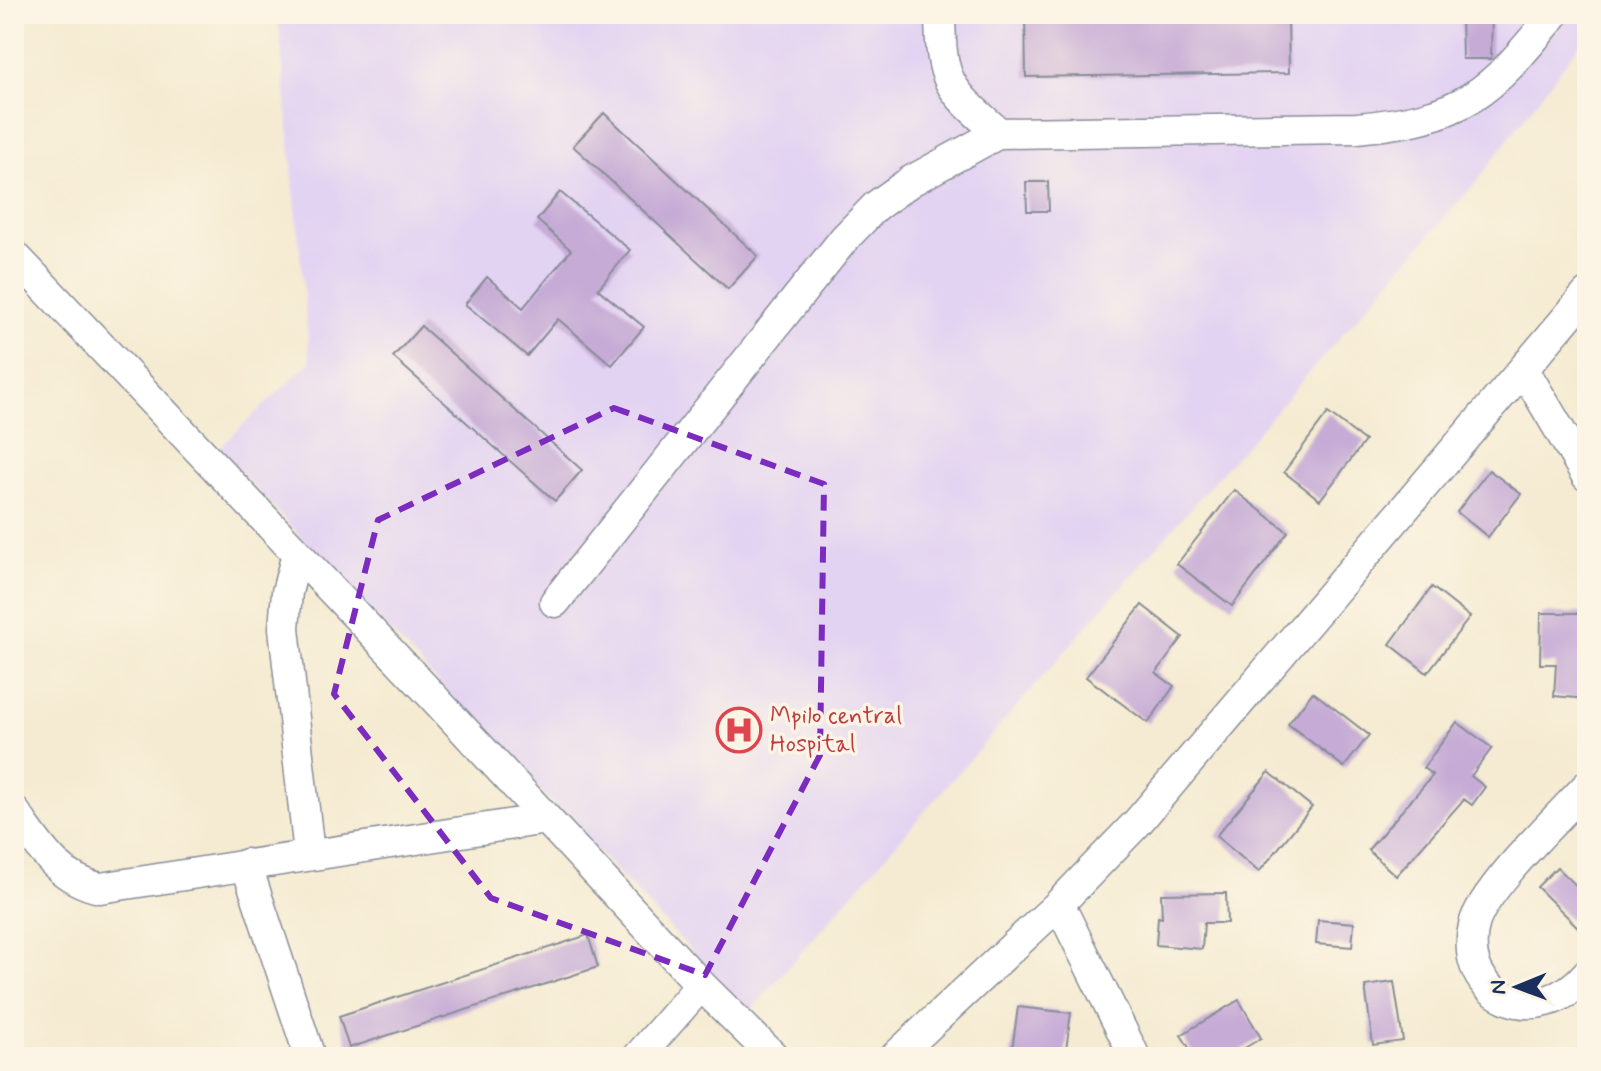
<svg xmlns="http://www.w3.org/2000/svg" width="1601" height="1071" font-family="Mynerve,sans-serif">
	<rect width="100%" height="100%" fill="#fcf5e5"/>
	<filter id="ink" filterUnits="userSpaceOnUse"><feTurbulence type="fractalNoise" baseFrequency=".0125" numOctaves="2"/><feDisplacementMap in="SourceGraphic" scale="16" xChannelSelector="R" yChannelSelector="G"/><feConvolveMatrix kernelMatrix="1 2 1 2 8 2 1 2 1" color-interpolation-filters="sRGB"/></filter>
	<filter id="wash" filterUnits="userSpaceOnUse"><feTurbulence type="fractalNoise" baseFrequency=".006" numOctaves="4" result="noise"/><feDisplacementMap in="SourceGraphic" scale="32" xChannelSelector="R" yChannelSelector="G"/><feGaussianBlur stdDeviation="1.8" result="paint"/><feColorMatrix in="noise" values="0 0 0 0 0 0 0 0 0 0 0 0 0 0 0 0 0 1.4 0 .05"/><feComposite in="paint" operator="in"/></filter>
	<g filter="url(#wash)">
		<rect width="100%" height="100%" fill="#f5ebd2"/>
		<!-- built -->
		<path fill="#e3d3f2" d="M 278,14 L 1587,14 L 1587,34 L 1477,181 L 749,1012 L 218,449 L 310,362 Z"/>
		<g id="blocks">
			<!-- building -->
			<path fill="#c6abd6" d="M 1025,14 L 1288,14 L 1289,73 L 1026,77 Z
				M 1461,14 L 1492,14 L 1491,59 L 1462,59 Z
				M 604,113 L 758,256 L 728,289 L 573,146 Z
				M 1026,182 L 1048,182 L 1049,211 L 1027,211 Z
				M 560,192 L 630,250 L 598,289 L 644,327 L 612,365 L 558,319 L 527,356 L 465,304 L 487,277 L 523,308 L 571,250 L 537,220 Z
				M 421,326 L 582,470 L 555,501 L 393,357 Z
				M 1328,413 L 1365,441 L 1320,500 L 1284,472 Z
				M 1489,470 L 1521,494 L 1488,537 L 1457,512 Z
				M 1234,490 L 1288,532 L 1232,606 L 1177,564 Z
				M 1432,587 L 1470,617 L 1427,673 L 1390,644 Z
				M 1142,605 L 1183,637 L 1156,673 L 1174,686 L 1148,723 L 1086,677 Z
				M 1541,613 L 1587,613 L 1587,699 L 1554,696 L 1556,664 L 1540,664 Z
				M 1313,692 L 1369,735 L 1344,767 L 1288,724 Z
				M 1457,722 L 1492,748 L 1471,776 L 1485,787 L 1472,805 L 1464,799 L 1396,876 L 1368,850 L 1433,775 L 1423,768 Z
				M 1269,772 L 1312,807 L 1259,872 L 1216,836 Z
				M 1557,867 L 1587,896 L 1587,936 L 1537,887 Z
				M 1226,893 L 1227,923 L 1204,923 L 1202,949 L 1156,945 L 1158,917 L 1162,918 L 1161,894 Z
				M 1318,920 L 1354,923 L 1352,947 L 1316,944 Z
				M 588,935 L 598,967 L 349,1048 L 339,1016 Z
				M 1394,982 L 1403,1041 L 1373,1045 L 1365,986 Z
				M 1239,1000 L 1261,1038 L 1230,1057 L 1195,1057 L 1181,1035 Z
				M 1018,1007 L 1071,1013 L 1065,1057 L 1011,1057 Z"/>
		</g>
	</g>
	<g filter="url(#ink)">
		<use href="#blocks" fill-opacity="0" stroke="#888d98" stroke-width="2"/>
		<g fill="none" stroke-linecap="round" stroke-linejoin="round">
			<!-- minor casing -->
			<g stroke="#888d98" stroke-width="33">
				<path id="minor" d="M 940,14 C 941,84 948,88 999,133
					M 14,255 L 422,685 L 701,985 L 774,1057
					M 1524,370 L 1587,476
					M 297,554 L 287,592 L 284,628 L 309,854
					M 555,602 L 844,239 L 876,206 L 911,181 L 999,133 L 1357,128 C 1465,118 1488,95 1554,14
					M 1587,786 C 1560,816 1482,890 1474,925 C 1457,997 1538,1032 1587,974
					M 14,811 C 39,845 57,879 100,888 L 546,819
					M 246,864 L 310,1057
					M 1059,904 L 1135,1057
					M 638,1057 L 701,985
					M 895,1057 L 1059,904 L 1137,823 L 1587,294"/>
			</g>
			<!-- minor -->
			<use href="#minor" stroke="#fff" stroke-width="30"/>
		</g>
	</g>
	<!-- marked area -->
	<path fill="none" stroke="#7b2cbf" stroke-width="6" stroke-dasharray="16 10" stroke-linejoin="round" d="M 614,408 L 824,484 L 820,755 L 705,975 L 491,898 L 334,694 L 378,520 Z"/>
	<!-- icons -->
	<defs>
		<g id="hospital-ring" transform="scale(2.3)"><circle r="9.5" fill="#fcf5e5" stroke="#e0444e" stroke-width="1.5"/><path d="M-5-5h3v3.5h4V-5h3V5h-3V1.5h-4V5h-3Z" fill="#e0444e"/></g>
	</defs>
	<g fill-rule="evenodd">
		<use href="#hospital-ring" x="739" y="730"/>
	</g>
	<g text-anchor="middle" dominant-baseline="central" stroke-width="7" stroke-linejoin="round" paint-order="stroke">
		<!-- health labels -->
		<g font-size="24" fill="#be3a42" stroke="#fcf5e5" text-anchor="start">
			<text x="770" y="716">Mpilo central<tspan x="770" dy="28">Hospital</tspan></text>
		</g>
	</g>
	<!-- margin -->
	<rect width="1601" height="1071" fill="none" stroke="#fcf5e5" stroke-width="48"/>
	<!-- north arrow -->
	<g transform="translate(1517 987) rotate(269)" stroke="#fcf5e5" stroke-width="6" paint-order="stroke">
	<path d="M0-6L14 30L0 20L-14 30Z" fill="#1b2f5e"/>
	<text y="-12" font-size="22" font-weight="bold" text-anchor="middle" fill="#1b2f5e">N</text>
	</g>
</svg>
